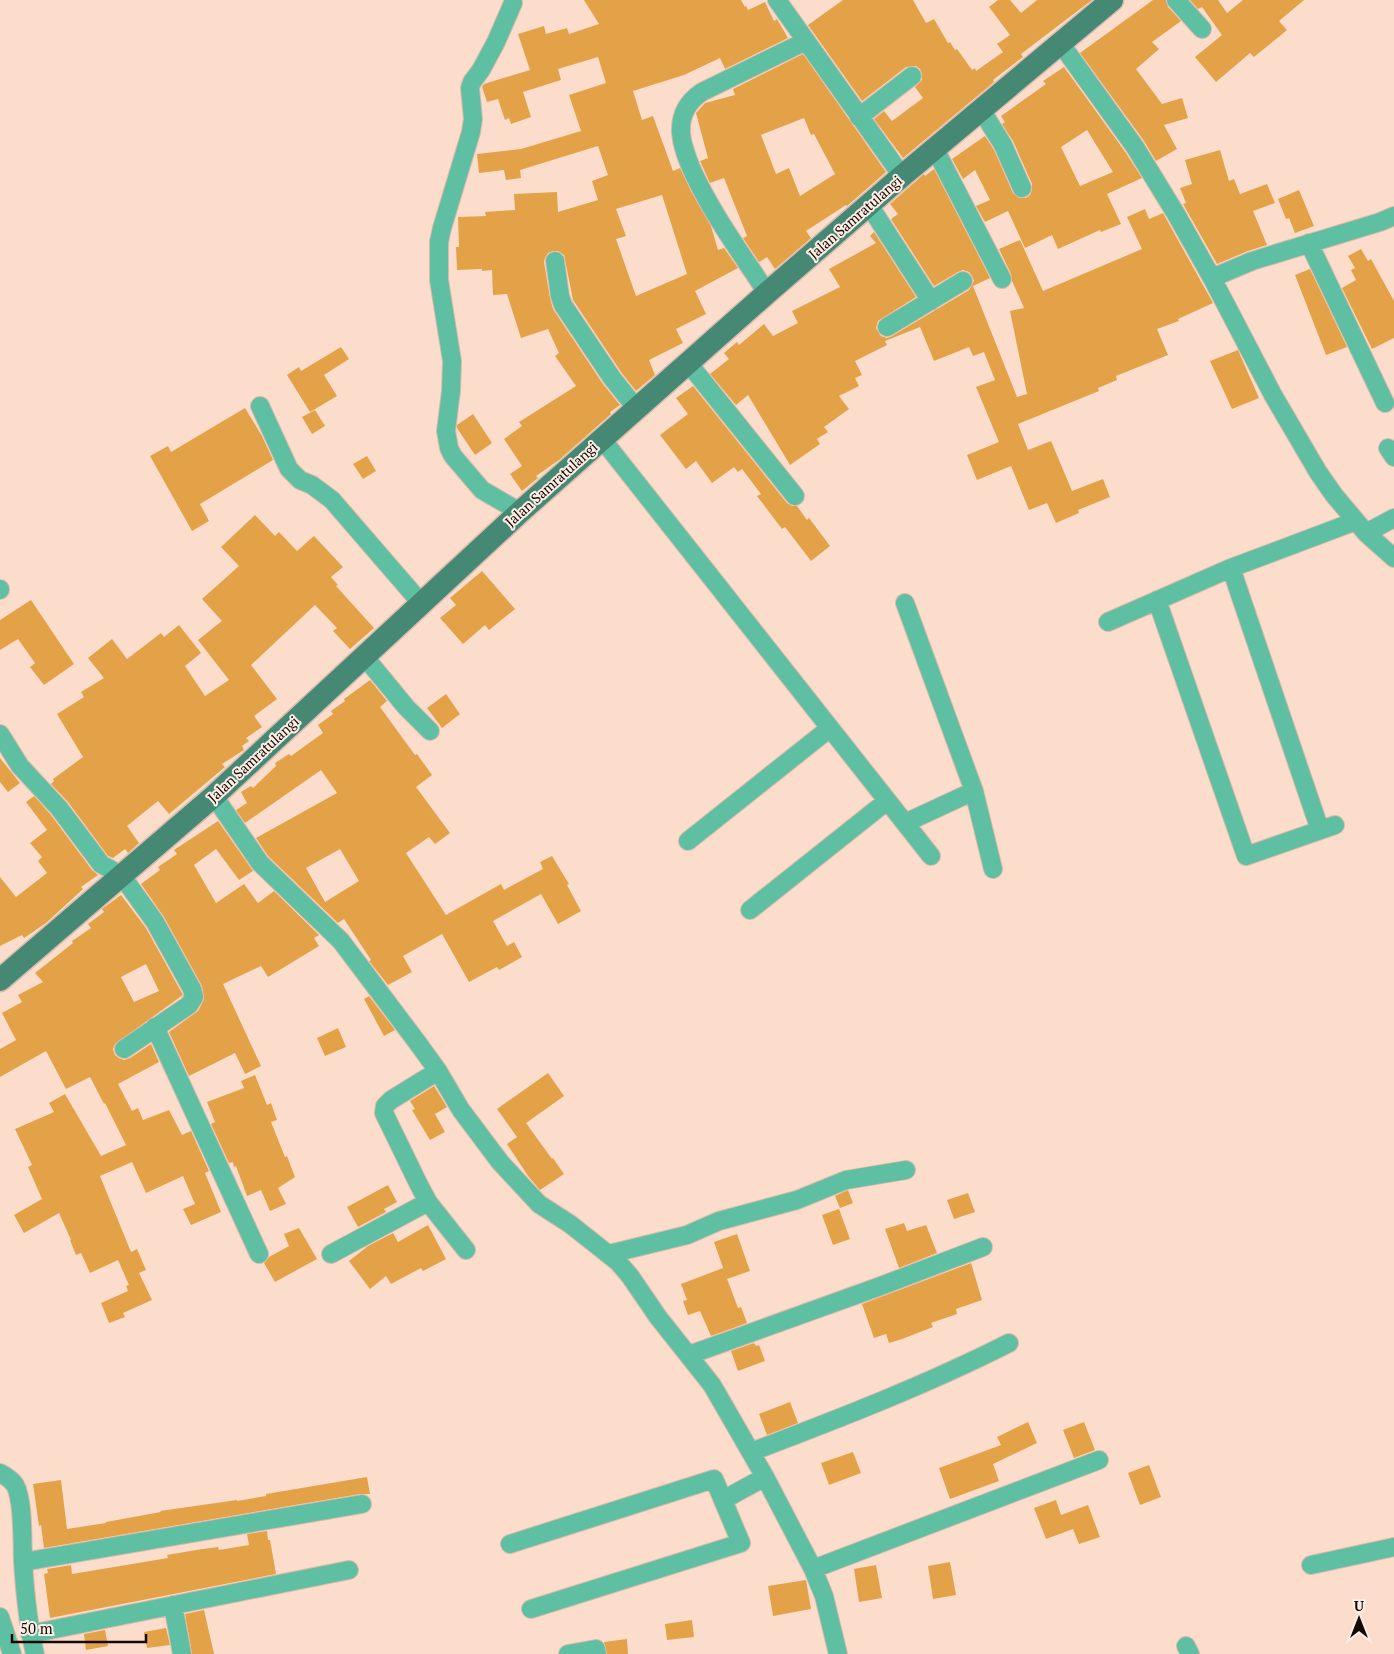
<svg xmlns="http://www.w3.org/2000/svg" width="1394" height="1654" font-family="'PT Serif',serif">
	<rect width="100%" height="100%" fill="#fcddcc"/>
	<!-- building -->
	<path fill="#e4a248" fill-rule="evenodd" d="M 584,0 L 741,0 L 745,7 L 746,6 L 748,10 L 765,2 L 774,21 L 777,19 L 788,38 L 725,69 L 720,58 L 684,75 L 633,91 L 642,120 L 653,116 L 673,171 L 680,168 L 691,191 L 711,226 L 718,250 L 724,248 L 738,268 L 695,291 L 706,314 L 676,329 L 683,343 L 649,360 L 655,375 L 636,391 L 621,372 L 573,300 L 564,255 L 558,251 L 553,251 L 548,253 L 545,258 L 544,262 L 550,298 L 553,309 L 603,384 L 620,405 L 610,412 L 611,414 L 559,460 L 536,476 L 538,478 L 522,491 L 510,474 L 522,466 L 504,439 L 522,426 L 519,422 L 576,386 L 555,356 L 559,353 L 548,329 L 521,338 L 507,294 L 493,295 L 492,270 L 482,271 L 482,269 L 457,270 L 456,247 L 459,247 L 458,217 L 486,216 L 485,212 L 515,210 L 514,194 L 557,192 L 558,212 L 598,200 L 592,181 L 608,175 L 598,146 L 520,170 L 521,178 L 506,180 L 504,170 L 479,173 L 477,154 L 521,149 L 581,131 L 569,95 L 606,83 L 598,57 L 558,69 L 561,80 L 523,92 L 531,117 L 511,124 L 509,118 L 505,120 L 498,99 L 487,102 L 482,87 L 484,84 L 530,70 L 518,34 L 544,26 L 546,34 L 567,28 L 569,34 L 599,24 ZM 662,195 L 687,274 L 636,296 L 616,239 L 626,236 L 616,209 Z
		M 843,0 L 913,0 L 926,23 L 934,19 L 948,43 L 950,42 L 955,50 L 957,49 L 972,70 L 975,68 L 976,71 L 1003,52 L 997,44 L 1010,35 L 989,7 L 998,0 L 1010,0 L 1021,13 L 1037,0 L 1092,0 L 1021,54 L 1023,57 L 993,80 L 994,82 L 903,158 L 874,119 L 884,111 L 892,121 L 923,98 L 915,87 L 922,80 L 922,74 L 920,69 L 916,66 L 906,67 L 862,101 L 808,25 Z
		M 1153,0 L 1166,0 L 1168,7 L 1181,21 L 1152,42 L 1159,49 L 1136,69 L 1162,104 L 1182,98 L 1188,118 L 1164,125 L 1177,149 L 1156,161 L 1144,141 L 1080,53 Z
		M 1190,0 L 1218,0 L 1227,13 L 1243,0 L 1304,0 L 1279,21 L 1287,30 L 1254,57 L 1250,53 L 1216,82 L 1195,57 L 1222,35 L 1202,7 L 1198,9 Z
		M 803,54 L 886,172 L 847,206 L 846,205 L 806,231 L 811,238 L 775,269 L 767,257 L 759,262 L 743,238 L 747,236 L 724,178 L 710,183 L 709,181 L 700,161 L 708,158 L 696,113 L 705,103 L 735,95 L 733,89 ZM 804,118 L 811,135 L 814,134 L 835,174 L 800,196 L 789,168 L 776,174 L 761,135 Z
		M 1064,67 L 1126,153 L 1142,178 L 1107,194 L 1121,224 L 1101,232 L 1100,230 L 1058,249 L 1052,235 L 1025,248 L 1008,211 L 985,222 L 976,206 L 990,200 L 975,170 L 963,179 L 952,159 L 985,136 L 994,150 L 1013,193 L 1020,198 L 1026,198 L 1030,195 L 1032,190 L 1032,184 L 1013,141 L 1002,124 L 1005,122 L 1001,116 L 1046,84 L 1043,81 ZM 1087,130 L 1113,172 L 1080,186 L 1061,147 Z
		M 1220,150 L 1229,181 L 1234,179 L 1240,194 L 1267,184 L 1275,203 L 1253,211 L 1267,245 L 1248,251 L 1217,264 L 1183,204 L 1186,203 L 1180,188 L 1192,184 L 1185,160 Z
		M 934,169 L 990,278 L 973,286 L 1017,397 L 1027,394 L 1010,311 L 1024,308 L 1012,281 L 1011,274 L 999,249 L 1020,240 L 1043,291 L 1142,249 L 1127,217 L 1145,209 L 1149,219 L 1163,213 L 1213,303 L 1178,319 L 1179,321 L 1157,329 L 1168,355 L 1116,376 L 1117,380 L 1098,388 L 1099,391 L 1018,424 L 1028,450 L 1051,441 L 1072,491 L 1103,479 L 1110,497 L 1078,510 L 1079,513 L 1056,523 L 1047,503 L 1029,510 L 1011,466 L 977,480 L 967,455 L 999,442 L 976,387 L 995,380 L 984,352 L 973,356 L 969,347 L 934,361 L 920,327 L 885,341 L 887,345 L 855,361 L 862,375 L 855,378 L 859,386 L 839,396 L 849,409 L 824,427 L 828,432 L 817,439 L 820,444 L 790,465 L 748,395 L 736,405 L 710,374 L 729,359 L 724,353 L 737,342 L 739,345 L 764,324 L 773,336 L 798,323 L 792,311 L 840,287 L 829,269 L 876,243 L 870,236 L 874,232 L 916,297 L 878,321 L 876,328 L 881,336 L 887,338 L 892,336 L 969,290 L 974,281 L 972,276 L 969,272 L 963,270 L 958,272 L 934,286 L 891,219 L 898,214 L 890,204 L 924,174 L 925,176 Z
		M 1299,190 L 1314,226 L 1295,233 L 1289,218 L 1286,219 L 1278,199 Z
		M 1361,249 L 1368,261 L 1371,259 L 1394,301 L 1394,338 L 1372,349 L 1342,288 L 1356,280 L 1351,270 L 1355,268 L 1348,256 Z
		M 1310,269 L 1347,347 L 1326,355 L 1295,275 Z
		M 341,347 L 349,359 L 324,375 L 337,396 L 310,412 L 287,375 L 299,367 L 301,371 Z
		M 1238,350 L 1259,398 L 1232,409 L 1210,361 Z
		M 693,386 L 787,503 L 792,506 L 797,506 L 807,520 L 809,518 L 830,546 L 811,561 L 785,527 L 782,529 L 757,496 L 761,494 L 742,469 L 738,472 L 734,467 L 712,483 L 696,461 L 686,469 L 660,435 L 688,414 L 676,398 Z
		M 245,408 L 262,436 L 273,460 L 200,504 L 209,521 L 192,531 L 150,456 L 168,446 L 171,452 Z
		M 315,410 L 325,426 L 312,434 L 302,417 Z
		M 473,414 L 492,443 L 475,455 L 457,428 L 457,425 Z
		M 367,456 L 376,471 L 363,479 L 353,464 Z
		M 255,515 L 275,536 L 279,532 L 297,551 L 314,536 L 343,567 L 331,577 L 338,585 L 336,586 L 374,628 L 350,649 L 333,631 L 337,628 L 315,605 L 251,665 L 277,699 L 254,716 L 262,727 L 246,738 L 249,741 L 242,746 L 244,750 L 222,764 L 225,767 L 169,814 L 158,801 L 127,826 L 139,843 L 128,853 L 125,849 L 113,858 L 108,856 L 68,802 L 51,784 L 54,781 L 53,779 L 83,757 L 57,714 L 84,697 L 81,692 L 104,678 L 88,658 L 112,639 L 127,659 L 161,633 L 164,637 L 179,625 L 201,653 L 185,666 L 205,696 L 229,680 L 198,640 L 222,621 L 202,599 L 239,566 L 221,547 Z
		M 482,571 L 515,609 L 489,630 L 485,625 L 463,644 L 440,618 L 456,605 L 450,598 Z
		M 31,600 L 74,664 L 44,685 L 30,667 L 35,663 L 18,639 L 0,650 L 0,620 Z
		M 370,680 L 387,701 L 380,707 L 415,755 L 417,754 L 432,775 L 416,787 L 450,833 L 435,844 L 429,837 L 406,853 L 446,915 L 501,884 L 504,890 L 543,869 L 540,862 L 552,856 L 569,884 L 567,885 L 581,911 L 558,924 L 541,894 L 493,921 L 507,946 L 514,942 L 522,957 L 499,970 L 497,967 L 469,982 L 442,934 L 403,956 L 412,972 L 388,985 L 369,961 L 371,960 L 344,919 L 338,923 L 268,856 L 256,838 L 337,793 L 321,770 L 245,823 L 236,810 L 247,803 L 241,792 L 251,786 L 253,788 L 276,766 L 275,763 L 289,754 L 291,756 L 323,733 L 318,725 L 333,714 L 331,711 L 345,701 L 344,699 ZM 340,849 L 359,881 L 325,902 L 306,868 Z
		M 446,694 L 460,714 L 442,728 L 427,708 Z
		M 0,758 L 20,783 L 8,792 L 0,782 Z
		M 34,796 L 51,815 L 92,870 L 98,875 L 81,887 L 83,889 L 46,923 L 24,938 L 22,935 L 0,946 L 0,877 L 16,897 L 47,873 L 38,861 L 42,857 L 30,843 L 47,830 L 26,802 Z
		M 218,821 L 253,871 L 239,880 L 216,849 L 194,865 L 216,903 L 244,884 L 258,903 L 274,891 L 319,935 L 314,938 L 319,946 L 268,977 L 261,966 L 223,984 L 261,1066 L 245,1074 L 235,1053 L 189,1076 L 169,1032 L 198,1011 L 204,999 L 202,986 L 164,917 L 141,884 L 160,870 L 158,867 L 177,854 L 174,850 Z
		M 121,895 L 146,928 L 183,995 L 115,1044 L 113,1049 L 115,1055 L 119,1058 L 124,1060 L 130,1058 L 151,1044 L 159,1062 L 118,1084 L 132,1111 L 138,1108 L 143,1120 L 169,1110 L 182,1135 L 191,1131 L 209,1171 L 205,1173 L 221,1212 L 191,1225 L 183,1209 L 195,1204 L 183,1176 L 146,1193 L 132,1162 L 100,1176 L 131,1252 L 137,1249 L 146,1270 L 139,1273 L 152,1300 L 123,1313 L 125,1317 L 109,1323 L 101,1303 L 128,1291 L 126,1286 L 129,1285 L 118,1260 L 90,1273 L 81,1253 L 76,1255 L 70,1240 L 71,1240 L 59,1213 L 24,1233 L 14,1215 L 42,1199 L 28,1167 L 32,1165 L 15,1129 L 54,1112 L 49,1103 L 65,1094 L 101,1156 L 126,1145 L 105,1103 L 104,1104 L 90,1077 L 66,1089 L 46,1051 L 0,1077 L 0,1049 L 16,1040 L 2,1013 L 22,1002 L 18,995 L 43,982 L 35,973 L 73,943 L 72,941 L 91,928 L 88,924 L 104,912 L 102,909 ZM 146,964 L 159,991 L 134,1002 L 121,977 Z
		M 369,996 L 395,1030 L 384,1036 L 364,999 Z
		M 338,1028 L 346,1047 L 325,1056 L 317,1038 Z
		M 548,1073 L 564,1096 L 526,1123 L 552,1159 L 553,1158 L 564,1174 L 540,1190 L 528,1176 L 507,1144 L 517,1137 L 497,1109 Z
		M 255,1075 L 267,1105 L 271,1103 L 277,1120 L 271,1122 L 285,1157 L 287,1156 L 295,1177 L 278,1188 L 286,1204 L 270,1211 L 261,1190 L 247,1196 L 236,1166 L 234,1167 L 233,1162 L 229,1163 L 211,1124 L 215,1122 L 207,1102 L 244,1088 L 241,1081 Z
		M 434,1086 L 447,1107 L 435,1114 L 445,1132 L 430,1140 L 412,1110 L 415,1109 L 410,1101 Z
		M 388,1185 L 397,1202 L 384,1209 L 386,1212 L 358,1227 L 347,1207 Z
		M 848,1190 L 853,1203 L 840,1208 L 835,1196 Z
		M 968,1193 L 975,1212 L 954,1219 L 947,1200 Z
		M 839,1209 L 850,1239 L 833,1245 L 822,1215 Z
		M 904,1223 L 907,1231 L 926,1225 L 937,1253 L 899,1268 L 885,1229 Z
		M 428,1225 L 446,1259 L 423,1271 L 421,1268 L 391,1284 L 386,1276 L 370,1289 L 349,1261 L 368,1246 L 393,1233 L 398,1242 Z
		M 299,1228 L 317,1259 L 275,1282 L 264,1263 L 269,1257 L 289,1246 L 284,1234 Z
		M 737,1234 L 750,1271 L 727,1279 L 714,1242 Z
		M 971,1263 L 982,1300 L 956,1309 L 957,1314 L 931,1323 L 933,1327 L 902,1339 L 889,1343 L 886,1334 L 874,1338 L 862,1304 Z
		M 723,1268 L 738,1308 L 741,1307 L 747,1323 L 711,1336 L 700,1311 L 688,1315 L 683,1301 L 687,1300 L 681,1284 Z
		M 754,1343 L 756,1346 L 759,1345 L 765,1361 L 738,1371 L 731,1351 Z
		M 790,1402 L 798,1423 L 767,1435 L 759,1414 Z
		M 1028,1422 L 1037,1443 L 993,1464 L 999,1481 L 950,1499 L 939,1468 L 1001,1445 L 997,1437 Z
		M 1084,1422 L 1095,1450 L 1074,1458 L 1063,1430 Z
		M 853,1452 L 861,1473 L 829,1485 L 821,1463 Z
		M 1149,1465 L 1161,1497 L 1140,1505 L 1128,1473 Z
		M 367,1477 L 370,1494 L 360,1494 L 44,1548 L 41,1525 L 39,1526 L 33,1484 L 61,1480 L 67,1529 L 106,1523 L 106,1522 L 161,1512 L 160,1511 L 237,1500 L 237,1501 L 266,1496 L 266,1494 Z
		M 1056,1500 L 1061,1515 L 1088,1505 L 1100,1537 L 1079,1544 L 1073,1529 L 1046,1539 L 1034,1508 Z
		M 267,1531 L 268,1540 L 270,1540 L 276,1574 L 50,1618 L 44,1574 L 48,1573 L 47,1569 L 71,1565 L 72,1574 L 168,1558 L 167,1555 L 196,1550 L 218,1547 L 219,1550 L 249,1545 L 247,1534 Z
		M 950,1562 L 956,1595 L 933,1599 L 928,1566 Z
		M 876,1565 L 882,1598 L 859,1602 L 854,1569 Z
		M 806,1580 L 811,1609 L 773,1616 L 768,1586 Z
		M 204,1610 L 214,1654 L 192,1654 L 185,1614 Z
		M 692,1620 L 694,1637 L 667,1640 L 665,1624 Z
		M 166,1628 L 170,1645 L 147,1648 L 144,1632 Z
		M 105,1630 L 108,1646 L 86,1650 L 84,1634 Z
		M 627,1639 L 628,1654 L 607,1654 L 604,1642 Z"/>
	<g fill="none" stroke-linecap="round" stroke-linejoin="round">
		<!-- minor casing -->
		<g stroke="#d7bbac" stroke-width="20">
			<path id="minor" d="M 777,0 L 902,176
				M 1176,0 L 1202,29
				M 513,3 L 496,42 L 481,70 L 472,82 L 470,88 L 473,119 L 471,132 L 442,228 L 439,242 L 439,280 L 452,361 L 451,391 L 446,431 L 449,448 L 453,456 L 482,490 L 520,512
				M 1061,44 L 1135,147 L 1176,214 L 1212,278 L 1273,395 L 1318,472 L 1334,495 L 1366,533 L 1394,558
				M 982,111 L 1003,145 L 1022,188
				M 859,117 L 912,76
				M 935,149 L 1002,279
				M 869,205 L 931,301
				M 1309,243 L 1385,403
				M 555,261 L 560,296 L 563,305 L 612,378 L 636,408
				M 1212,278 L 1252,261 L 1380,222 L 1394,216
				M 767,293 C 741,253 712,214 692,170 C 687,158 682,146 681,133 C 680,115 687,102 702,92 L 806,41
				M 887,327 L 963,281
				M 689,364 L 795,496
				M 260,406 L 289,469 L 300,480 L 312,485 L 332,500 L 421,603
				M 602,439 L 931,856
				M 1388,448 L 1394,457
				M 1366,533 L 1394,518
				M 1231,568 L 1320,830
				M 0,590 L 0,589
				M 1157,600 L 1246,856 L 1335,825
				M 905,603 L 974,791 L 993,869
				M 1108,622 L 1231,568 L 1356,521
				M 364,656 L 406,707 L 430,731
				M 0,734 L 20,766 L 59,808 L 101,864 L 122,876 L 155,922 L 192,989 L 194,997 L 189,1005 L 124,1049
				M 214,796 L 260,863 L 341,941 L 417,1042 L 438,1071 L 461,1110 L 500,1162 L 539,1204 L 570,1224 L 618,1262 L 630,1276 L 658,1317 L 712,1385 L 765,1477 L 813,1569 L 824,1596 L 838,1654
				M 905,823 L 974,791
				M 688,841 L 830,728
				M 750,910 L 887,801
				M 155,1027 L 259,1254
				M 438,1071 L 391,1100 L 385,1106 L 384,1113 L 419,1185 L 428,1202 L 466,1250
				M 331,1254 L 428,1202
				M 609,1254 L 687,1235 L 719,1221 L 797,1200 L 846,1180 L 906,1170
				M 689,1355 L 878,1287 L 983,1247
				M 751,1452 C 838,1419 926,1385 1009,1343
				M 0,1473 C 6,1476 11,1479 15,1485 C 24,1501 22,1543 23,1562 C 25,1593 28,1624 35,1654
				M 723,1500 L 765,1477
				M 510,1544 L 714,1479 L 741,1543 L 531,1609
				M 23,1562 L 362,1504
				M 1311,1565 L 1394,1547
				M 813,1569 L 1099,1460
				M 173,1605 L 182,1654
				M 0,1617 L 12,1654
				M 30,1634 L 349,1570
				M 1186,1646 L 1190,1654
				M 568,1654 L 596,1649 L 597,1654"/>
		</g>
		<!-- major casing -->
		<g stroke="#d7bbac" stroke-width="25">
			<path id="major" d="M 0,980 L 214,796 L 520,512 L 767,293 L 902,176 L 1112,0"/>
		</g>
		<!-- minor -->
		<use href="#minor" stroke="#5fbfa2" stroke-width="18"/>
		<!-- major -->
		<use href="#major" stroke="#458874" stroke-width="22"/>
	</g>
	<g text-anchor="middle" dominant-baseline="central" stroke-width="4" stroke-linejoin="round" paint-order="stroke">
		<!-- street labels -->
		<g font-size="14" fill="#150903" stroke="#fdeee5">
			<text transform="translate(855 217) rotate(-41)">Jalan Samratulangi</text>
			<text transform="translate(551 484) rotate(-42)">Jalan Samratulangi</text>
			<text transform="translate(253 759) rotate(-43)">Jalan Samratulangi</text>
		</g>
	</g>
	<!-- north arrow -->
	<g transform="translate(1359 1619)" stroke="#fdeee5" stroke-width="4" paint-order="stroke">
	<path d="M0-4L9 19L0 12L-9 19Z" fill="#150903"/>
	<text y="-8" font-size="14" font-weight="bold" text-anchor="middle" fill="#150903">U</text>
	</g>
	<!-- scale -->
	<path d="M12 1634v8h134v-8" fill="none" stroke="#150903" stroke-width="2.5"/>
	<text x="20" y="1634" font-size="15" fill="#150903" stroke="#fdeee5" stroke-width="4" paint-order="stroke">50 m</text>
</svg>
